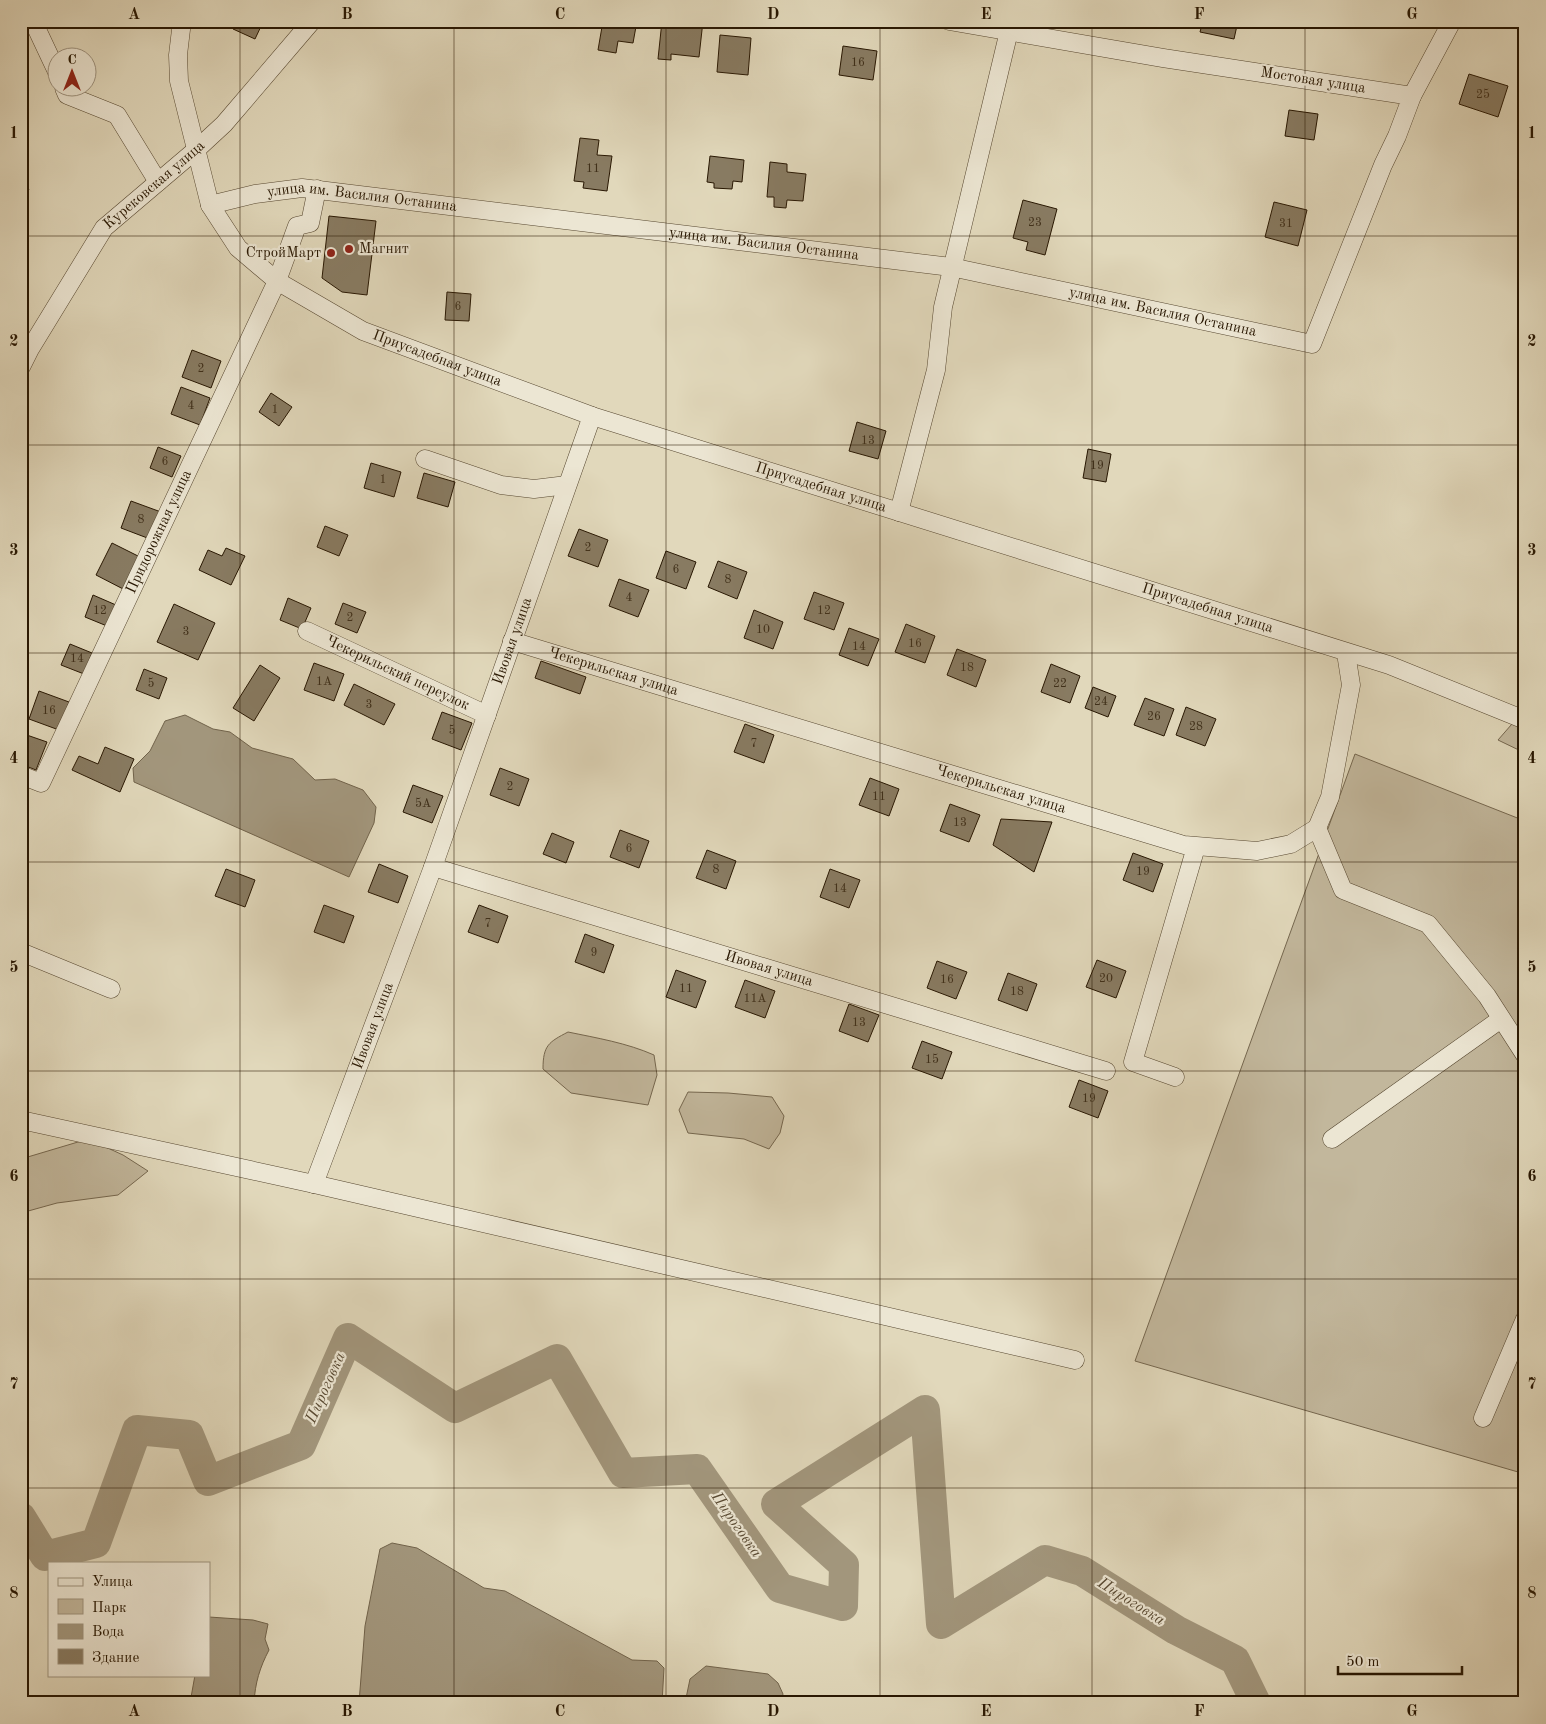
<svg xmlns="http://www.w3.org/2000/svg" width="1546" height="1724" font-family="'Old Standard TT',serif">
	<rect width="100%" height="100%" fill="#e1d8bb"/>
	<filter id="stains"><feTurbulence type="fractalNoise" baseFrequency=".004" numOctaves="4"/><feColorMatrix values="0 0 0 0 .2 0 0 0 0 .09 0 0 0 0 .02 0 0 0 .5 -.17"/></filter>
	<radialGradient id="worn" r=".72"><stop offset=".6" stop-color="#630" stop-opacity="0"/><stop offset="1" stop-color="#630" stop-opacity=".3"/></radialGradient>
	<!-- green -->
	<path fill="#c2b79c" stroke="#75674f" d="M 1525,709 L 1525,753 L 1498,740 Z
		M 1355,754 L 1525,821 L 1525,1474 L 1135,1361 Z
		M 568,1032 C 597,1038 627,1043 654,1055 L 657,1075 L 648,1105 L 571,1093 L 543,1069 C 543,1045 549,1042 568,1032 Z
		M 688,1092 L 728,1093 L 772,1097 L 784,1116 L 780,1133 L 769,1149 L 744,1139 L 688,1133 L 679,1110 Z
		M 88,1139 L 123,1155 L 148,1171 L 118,1195 L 57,1203 L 21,1213 L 21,1159 Z"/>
	<!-- water -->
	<path fill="#a2967c" stroke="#71634b" d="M 185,715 L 213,729 L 230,732 L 252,748 L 293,759 L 315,780 L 335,779 L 363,790 L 376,807 L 374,823 L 349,877 L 134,782 L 133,768 L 150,751 L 165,721 Z
		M 392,1543 L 417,1548 L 484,1588 L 505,1591 L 632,1660 L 657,1661 L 664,1668 L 662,1703 L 359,1703 L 365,1626 L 380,1549 Z
		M 209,1617 L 253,1620 L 268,1624 L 265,1639 L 269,1650 C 260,1667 255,1683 254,1703 L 190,1703 L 195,1675 L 209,1675 Z
		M 706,1666 L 768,1674 L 778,1683 L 783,1694 L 781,1703 L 685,1703 L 690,1679 Z"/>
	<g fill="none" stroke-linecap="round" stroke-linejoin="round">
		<!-- river -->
		<path stroke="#a2967c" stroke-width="30" d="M 21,1517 L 45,1556 L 96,1543 L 137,1430 L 189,1435 L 208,1481 L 301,1445 L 348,1338 L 455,1408 L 557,1359 L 623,1473 L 697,1469 L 780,1588 L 843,1606 L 844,1565 L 776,1504 L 925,1410 L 941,1624 L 1045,1560 L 1082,1571 L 1176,1630 L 1235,1660 L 1256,1703"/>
	</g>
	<!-- building -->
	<path fill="#887b62" stroke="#281702" d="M 236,21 L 261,21 L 263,22 L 255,39 L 233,29 Z
		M 603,21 L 637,21 L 633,43 L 618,41 L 616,53 L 598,50 Z
		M 662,21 L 703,21 L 699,57 L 671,54 L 671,60 L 658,59 Z
		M 1203,21 L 1238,21 L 1234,39 L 1200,32 Z
		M 720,35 L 751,38 L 748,75 L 717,72 Z
		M 843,46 L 877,51 L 873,80 L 839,75 Z
		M 1469,74 L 1508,86 L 1498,117 L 1459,104 Z
		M 1289,110 L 1318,114 L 1314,140 L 1285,136 Z
		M 580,138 L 599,140 L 597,155 L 612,156 L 607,191 L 583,188 L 584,182 L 574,181 Z
		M 710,156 L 744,160 L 742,182 L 733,181 L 732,189 L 714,188 L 714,183 L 707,182 Z
		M 770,162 L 787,164 L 787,172 L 806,174 L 803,201 L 787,200 L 786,208 L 774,207 L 774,197 L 767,197 Z
		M 21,185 L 29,189 L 21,203 Z
		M 1023,200 L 1057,209 L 1045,255 L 1026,250 L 1028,242 L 1013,238 Z
		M 1274,202 L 1307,210 L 1298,246 L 1265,237 Z
		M 329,216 L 376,221 L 367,295 L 342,292 L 322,278 Z
		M 447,292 L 471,294 L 469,321 L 445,320 Z
		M 192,350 L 221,361 L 211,388 L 182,377 Z
		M 181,387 L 210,398 L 200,425 L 171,414 Z
		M 271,393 L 292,407 L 279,426 L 259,412 Z
		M 857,422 L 886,431 L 878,459 L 849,451 Z
		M 158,447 L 181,456 L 172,477 L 150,468 Z
		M 1088,449 L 1111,454 L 1106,482 L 1083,478 Z
		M 371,463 L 401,472 L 394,497 L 364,488 Z
		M 424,473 L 455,482 L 448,507 L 417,498 Z
		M 131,501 L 161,512 L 150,539 L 121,528 Z
		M 325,526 L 348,535 L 339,556 L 317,547 Z
		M 579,529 L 608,540 L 598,567 L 568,556 Z
		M 112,543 L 144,559 L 127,591 L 96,575 Z
		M 226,548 L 245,556 L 231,585 L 199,570 L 208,550 L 222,556 Z
		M 666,551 L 696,562 L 686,589 L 656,578 Z
		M 718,561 L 747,572 L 737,599 L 708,587 Z
		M 619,579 L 649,590 L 638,617 L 609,606 Z
		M 814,592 L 844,603 L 834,630 L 804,619 Z
		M 93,595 L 116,605 L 107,626 L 85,617 Z
		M 288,598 L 311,608 L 302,629 L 280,620 Z
		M 343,603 L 366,612 L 357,633 L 335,624 Z
		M 174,604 L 215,623 L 198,660 L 157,642 Z
		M 754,610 L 783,622 L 773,649 L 744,638 Z
		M 906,624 L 935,636 L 925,663 L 895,652 Z
		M 849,628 L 879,639 L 868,666 L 839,655 Z
		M 70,644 L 92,653 L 84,674 L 61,665 Z
		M 957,649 L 986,660 L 976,687 L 947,675 Z
		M 541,661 L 586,677 L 580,694 L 535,678 Z
		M 314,663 L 344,674 L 334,701 L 304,690 Z
		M 1051,664 L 1080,676 L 1070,703 L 1041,692 Z
		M 260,665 L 280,678 L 254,721 L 233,708 Z
		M 144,669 L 167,678 L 159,699 L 136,690 Z
		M 354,684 L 395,704 L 384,725 L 344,705 Z
		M 1093,687 L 1116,696 L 1108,717 L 1085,708 Z
		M 39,691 L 69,702 L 59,730 L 29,719 Z
		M 1145,698 L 1174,709 L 1164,736 L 1134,725 Z
		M 1186,707 L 1216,719 L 1205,746 L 1176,735 Z
		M 442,712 L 472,723 L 461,750 L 432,739 Z
		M 745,724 L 774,735 L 764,763 L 734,752 Z
		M 21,733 L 47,742 L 36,770 L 21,764 Z
		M 105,747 L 134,759 L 120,792 L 72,770 L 79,756 L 98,764 Z
		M 500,768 L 529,779 L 519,806 L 490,795 Z
		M 870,778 L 899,789 L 889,816 L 859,805 Z
		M 413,785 L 443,796 L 432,823 L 403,812 Z
		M 950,804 L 980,815 L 969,842 L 940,831 Z
		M 1001,819 L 1052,822 L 1034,872 L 993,845 Z
		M 620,830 L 649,841 L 639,868 L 610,857 Z
		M 552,833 L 574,842 L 566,863 L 543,854 Z
		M 707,850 L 736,861 L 726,889 L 696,878 Z
		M 1133,853 L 1163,864 L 1153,892 L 1123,880 Z
		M 379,864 L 408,876 L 398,903 L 368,892 Z
		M 226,869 L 255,880 L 245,907 L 215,896 Z
		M 830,869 L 860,880 L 849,908 L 820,897 Z
		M 324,905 L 354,916 L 344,943 L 314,932 Z
		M 479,905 L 508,916 L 498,943 L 468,932 Z
		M 585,934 L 614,945 L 604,973 L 575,962 Z
		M 1097,960 L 1126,971 L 1116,998 L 1086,987 Z
		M 937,961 L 967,972 L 956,999 L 927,988 Z
		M 676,970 L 706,981 L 696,1008 L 666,997 Z
		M 1008,973 L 1037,984 L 1027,1011 L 998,1000 Z
		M 745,980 L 775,991 L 765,1018 L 735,1007 Z
		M 849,1004 L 879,1015 L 868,1042 L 839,1031 Z
		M 922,1041 L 952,1052 L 942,1079 L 912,1068 Z
		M 1079,1080 L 1108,1091 L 1098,1118 L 1069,1107 Z"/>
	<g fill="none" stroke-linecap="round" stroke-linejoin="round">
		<!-- minor casing -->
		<g stroke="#564730" stroke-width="19">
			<g id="minor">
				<path d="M 33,21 L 58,74"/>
				<path id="s1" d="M 182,21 L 178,55 L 179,81 L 210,205 L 238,248 L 277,281 L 363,331 L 592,416 L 1389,665 L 1525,720"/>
				<path d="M 64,88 L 67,95 L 117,115 L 158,182"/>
				<path d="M 1412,96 L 1452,21"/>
				<path id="s2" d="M 210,205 L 255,194 L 302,188 L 951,267 L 1312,344 L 1383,165 L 1397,136 L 1412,96 L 1163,58 L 949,21"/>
				<path id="s3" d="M 21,367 L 30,349 L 104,228 L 197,149 L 224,124 L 312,21"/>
				<path d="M 425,459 L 501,485 L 534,489 L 567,485"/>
				<path d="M 899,512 L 936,370 L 943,307 L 1009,31"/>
				<path id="s4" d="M 307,631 L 487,715"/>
				<path id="s5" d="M 512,641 L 1184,845 L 1257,851 L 1291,844 L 1317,828 L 1330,797 L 1351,685 L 1346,653"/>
				<path id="s6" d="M 21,775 L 41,783 L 277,281 L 297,226 L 310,223 L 317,189"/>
				<path d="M 1317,828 L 1343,890 L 1428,924 L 1487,996 L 1525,1055"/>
				<path id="s7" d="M 433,867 L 1106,1071"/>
				<path d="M 21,952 L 111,989"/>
				<path d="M 1175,1077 L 1133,1062 L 1196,847"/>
				<path d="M 21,1120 L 314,1184 L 1075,1360"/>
				<path d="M 1332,1139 L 1501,1019"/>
				<path id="s8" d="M 314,1184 L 433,867 L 592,416"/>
				<path d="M 1483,1418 L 1525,1319"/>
			</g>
		</g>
		<!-- minor -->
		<use href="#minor" stroke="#ece6d3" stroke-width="18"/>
	</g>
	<!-- grid -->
	<path fill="none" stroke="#281702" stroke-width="1" stroke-opacity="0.55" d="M 240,21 L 240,1703M 454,21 L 454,1703M 666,21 L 666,1703M 880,21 L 880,1703M 1092,21 L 1092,1703M 1305,21 L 1305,1703M 21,236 L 1525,236M 21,445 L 1525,445M 21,653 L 1525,653M 21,862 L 1525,862M 21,1071 L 1525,1071M 21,1279 L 1525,1279M 21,1488 L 1525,1488"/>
	<!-- markers -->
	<g fill="#8f2418" stroke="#ece6d3" stroke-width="2">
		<circle cx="349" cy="249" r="5"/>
		<circle cx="331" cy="253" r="5"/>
	</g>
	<g text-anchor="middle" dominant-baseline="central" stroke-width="4.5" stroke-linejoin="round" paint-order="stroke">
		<!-- number labels -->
		<g font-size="12" fill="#40301a">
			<text x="858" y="63">16</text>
			<text x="1483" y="95">25</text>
			<text x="593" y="169">11</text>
			<text x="1035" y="223">23</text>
			<text x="1286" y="224">31</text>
			<text x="458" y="307">6</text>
			<text x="201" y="369">2</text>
			<text x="191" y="406">4</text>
			<text x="275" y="410">1</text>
			<text x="868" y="441">13</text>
			<text x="165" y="462">6</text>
			<text x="1097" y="466">19</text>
			<text x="383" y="480">1</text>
			<text x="141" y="520">8</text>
			<text x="588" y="548">2</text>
			<text x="676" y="570">6</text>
			<text x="728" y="580">8</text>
			<text x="629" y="598">4</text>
			<text x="100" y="611">12</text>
			<text x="824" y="611">12</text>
			<text x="350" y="618">2</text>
			<text x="763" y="630">10</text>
			<text x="186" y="632">3</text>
			<text x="915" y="644">16</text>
			<text x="859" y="647">14</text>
			<text x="77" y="659">14</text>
			<text x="967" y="668">18</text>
			<text x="324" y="682">1А</text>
			<text x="151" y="684">5</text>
			<text x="1060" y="684">22</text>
			<text x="1101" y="702">24</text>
			<text x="369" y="705">3</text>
			<text x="49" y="711">16</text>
			<text x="1154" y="717">26</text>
			<text x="1196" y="727">28</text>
			<text x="452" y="731">5</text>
			<text x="754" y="744">7</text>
			<text x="510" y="787">2</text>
			<text x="879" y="797">11</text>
			<text x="423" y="804">5А</text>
			<text x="960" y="823">13</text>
			<text x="629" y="849">6</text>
			<text x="716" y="870">8</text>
			<text x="1143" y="872">19</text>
			<text x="840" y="889">14</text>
			<text x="488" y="924">7</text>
			<text x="594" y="953">9</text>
			<text x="1106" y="979">20</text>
			<text x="947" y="980">16</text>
			<text x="686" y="989">11</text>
			<text x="1017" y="992">18</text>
			<text x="755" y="999">11А</text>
			<text x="859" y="1023">13</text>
			<text x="932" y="1060">15</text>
			<text x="1089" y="1099">19</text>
		</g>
		<!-- street labels -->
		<g font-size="15" fill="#281702" stroke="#ece6d3">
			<text transform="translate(1313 81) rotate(9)">Мостовая улица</text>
			<text stroke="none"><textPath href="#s3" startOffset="228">Курековская улица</textPath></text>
			<text stroke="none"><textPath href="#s2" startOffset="154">улица им. Василия Останина</textPath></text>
			<text stroke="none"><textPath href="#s2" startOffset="559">улица им. Василия Останина</textPath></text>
			<text stroke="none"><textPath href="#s2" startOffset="964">улица им. Василия Останина</textPath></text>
			<text stroke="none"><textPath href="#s1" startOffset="469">Приусадебная улица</textPath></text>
			<text stroke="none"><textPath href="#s1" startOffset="874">Приусадебная улица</textPath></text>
			<text stroke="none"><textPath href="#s6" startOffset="299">Придорожная улица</textPath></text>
			<text stroke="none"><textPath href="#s1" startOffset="1279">Приусадебная улица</textPath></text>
			<text stroke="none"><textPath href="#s8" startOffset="578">Ивовая улица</textPath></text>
			<text stroke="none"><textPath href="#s5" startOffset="106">Чекерильская улица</textPath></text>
			<text stroke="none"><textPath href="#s4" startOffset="100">Чекерильский переулок</textPath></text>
			<text stroke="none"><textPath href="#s5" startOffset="511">Чекерильская улица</textPath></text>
			<text stroke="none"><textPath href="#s7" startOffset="351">Ивовая улица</textPath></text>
			<text stroke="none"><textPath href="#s8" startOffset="169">Ивовая улица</textPath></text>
		</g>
		<!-- poi labels -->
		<g font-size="15" fill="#281702" stroke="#ece6d3" text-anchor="start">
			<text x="359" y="249">Магнит</text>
			<text x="321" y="253" text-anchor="end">СтройМарт</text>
		</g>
		<!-- water labels -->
		<g font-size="16" font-style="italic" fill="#594a33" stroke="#ece6d3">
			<text transform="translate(326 1388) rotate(-66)">Пироговка</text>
			<text transform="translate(736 1525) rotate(55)">Пироговка</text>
			<text transform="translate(1131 1602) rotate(32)">Пироговка</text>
		</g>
	</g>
	<!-- margin -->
	<rect width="1546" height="1724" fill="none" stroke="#e1d8bb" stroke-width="55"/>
	<!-- legend -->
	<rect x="48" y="1562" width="162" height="115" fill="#ece6d3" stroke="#9e937f"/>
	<rect x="58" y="1578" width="25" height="8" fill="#ece6d3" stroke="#9e937f"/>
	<text x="92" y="1586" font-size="15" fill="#281702">Улица</text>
	<rect x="58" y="1599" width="25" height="15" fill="#c2b79c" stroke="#9e937f"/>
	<text x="92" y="1612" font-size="15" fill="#281702">Парк</text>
	<rect x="58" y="1624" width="25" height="15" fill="#a2967c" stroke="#9e937f"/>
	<text x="92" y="1636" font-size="15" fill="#281702">Вода</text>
	<rect x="58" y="1649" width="25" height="15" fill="#887b62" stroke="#9e937f"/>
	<text x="92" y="1662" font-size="15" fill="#281702">Здание</text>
	<!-- north arrow -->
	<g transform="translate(72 72)"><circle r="24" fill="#ece6d3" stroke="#9e937f"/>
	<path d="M0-4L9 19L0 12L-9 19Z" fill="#8f2418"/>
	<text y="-8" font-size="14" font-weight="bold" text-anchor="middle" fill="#281702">С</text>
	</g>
	<!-- scale -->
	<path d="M1338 1666v8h124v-8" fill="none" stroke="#281702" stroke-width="2.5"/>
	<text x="1346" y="1666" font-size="15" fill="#281702" stroke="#ece6d3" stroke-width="4" paint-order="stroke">50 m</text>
	<rect x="28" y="28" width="1490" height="1668" fill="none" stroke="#281702" stroke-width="2"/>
	<g font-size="16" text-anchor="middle" font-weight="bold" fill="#281702">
		<text x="134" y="19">A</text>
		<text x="347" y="19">B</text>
		<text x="560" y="19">C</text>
		<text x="773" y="19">D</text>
		<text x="986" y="19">E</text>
		<text x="1199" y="19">F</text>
		<text x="1412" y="19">G</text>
		<text x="14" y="138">1</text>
		<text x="1532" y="138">1</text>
		<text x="14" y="346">2</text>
		<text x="1532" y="346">2</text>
		<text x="14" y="555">3</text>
		<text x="1532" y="555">3</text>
		<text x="14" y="763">4</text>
		<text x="1532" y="763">4</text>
		<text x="14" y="972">5</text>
		<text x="1532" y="972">5</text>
		<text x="14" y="1181">6</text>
		<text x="1532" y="1181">6</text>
		<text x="14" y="1389">7</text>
		<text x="1532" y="1389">7</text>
		<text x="14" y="1598">8</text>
		<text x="1532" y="1598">8</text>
		<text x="134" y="1716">A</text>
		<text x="347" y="1716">B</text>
		<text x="560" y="1716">C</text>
		<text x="773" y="1716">D</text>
		<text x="986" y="1716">E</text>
		<text x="1199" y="1716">F</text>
		<text x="1412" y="1716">G</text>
	</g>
	<rect width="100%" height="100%" filter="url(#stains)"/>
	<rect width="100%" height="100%" fill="url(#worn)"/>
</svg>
